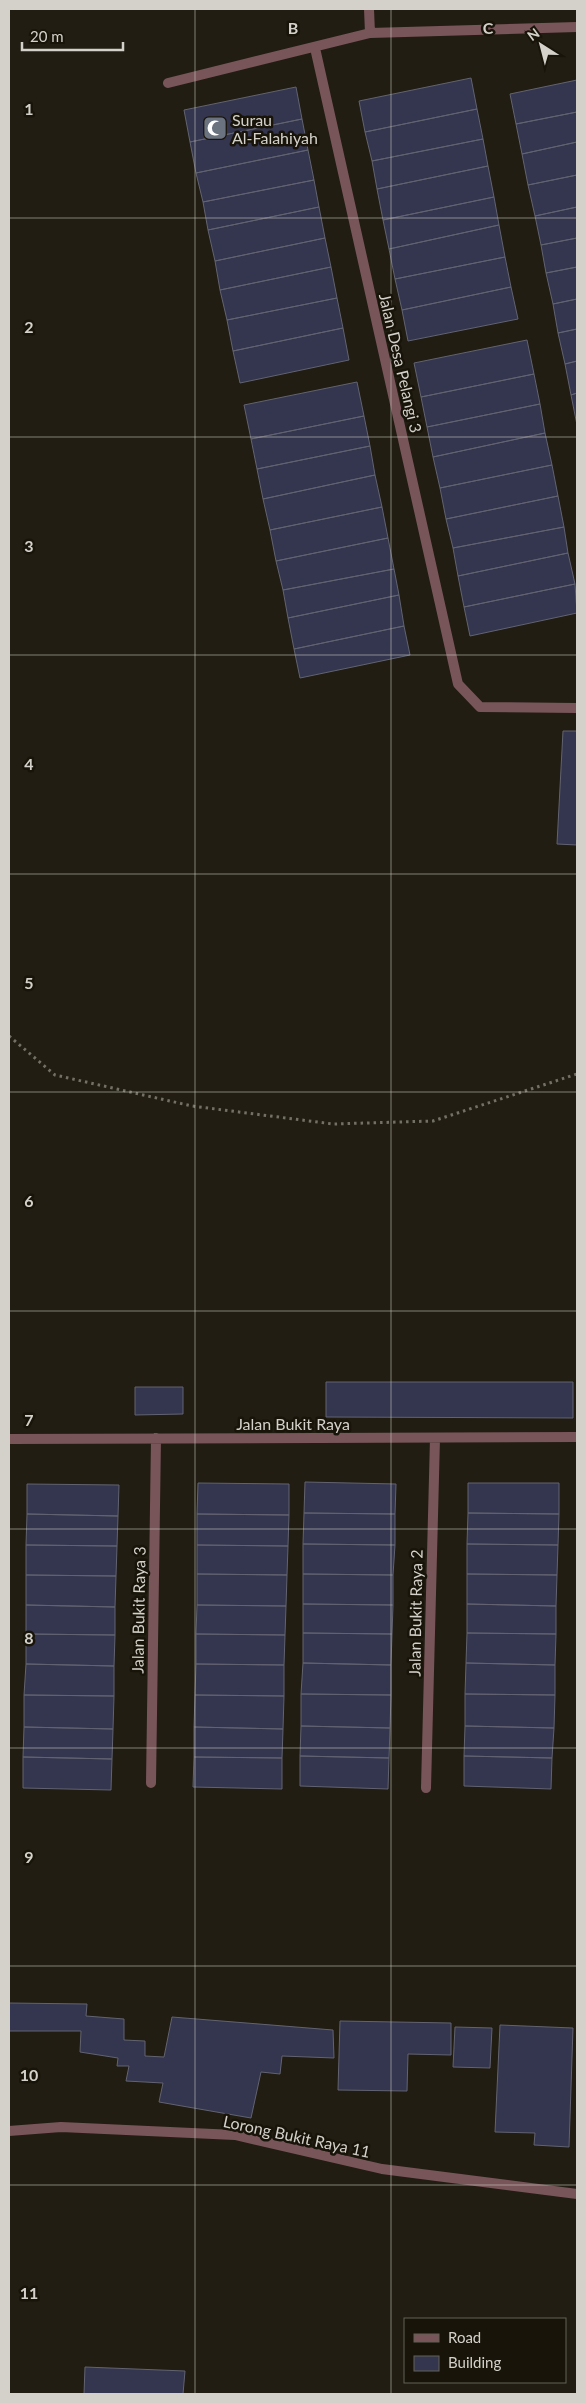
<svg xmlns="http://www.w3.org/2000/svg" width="586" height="2403" font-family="Lato,sans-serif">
	<rect width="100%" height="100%" fill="#211d12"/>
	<!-- building -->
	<path fill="#34364f" stroke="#626370" d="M 471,78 L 477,109 L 365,132 L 359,101 Z
		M 577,80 L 577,112 L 516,124 L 510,94 Z
		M 296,87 L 302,119 L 190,142 L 184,110 Z
		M 477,109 L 483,139 L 372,161 L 365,132 Z
		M 577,112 L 577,142 L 522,154 L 516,124 Z
		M 302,119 L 308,150 L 196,173 L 190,142 Z
		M 483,139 L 488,166 L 377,189 L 372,161 Z
		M 577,142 L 577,175 L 528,185 L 522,154 Z
		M 308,150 L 314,180 L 203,202 L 196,173 Z
		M 488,166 L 494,197 L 383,220 L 377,189 Z
		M 577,175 L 577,207 L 535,216 L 528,185 Z
		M 314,180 L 319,207 L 208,230 L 203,202 Z
		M 494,197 L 499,225 L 389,249 L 383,220 Z
		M 319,207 L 325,238 L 215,261 L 208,230 Z
		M 577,207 L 577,238 L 541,245 L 535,216 Z
		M 499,225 L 505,257 L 395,279 L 389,249 Z
		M 325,238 L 331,267 L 220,290 L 215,261 Z
		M 577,238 L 577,267 L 546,273 L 541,245 Z
		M 505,257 L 511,287 L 402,310 L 395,279 Z
		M 331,267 L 337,298 L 227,320 L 220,290 Z
		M 577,267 L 577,299 L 553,304 L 546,273 Z
		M 511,287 L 518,319 L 408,341 L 402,310 Z
		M 337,298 L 343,328 L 233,351 L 227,320 Z
		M 577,299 L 577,329 L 558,333 L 553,304 Z
		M 343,328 L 349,360 L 240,383 L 233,351 Z
		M 577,329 L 577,361 L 565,364 L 558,333 Z
		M 527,340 L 534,374 L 421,397 L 414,363 Z
		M 577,361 L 577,393 L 571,395 L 565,364 Z
		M 534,374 L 540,404 L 427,427 L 421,397 Z
		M 357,382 L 364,416 L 251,439 L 244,405 Z
		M 577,393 L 577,425 L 571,395 Z
		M 540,404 L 545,433 L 433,457 L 427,427 Z
		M 364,416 L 370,446 L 257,469 L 251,439 Z
		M 545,433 L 552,465 L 440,488 L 433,457 Z
		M 370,446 L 375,475 L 263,499 L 257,469 Z
		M 552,465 L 558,496 L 446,519 L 440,488 Z
		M 375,475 L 382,507 L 270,530 L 263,499 Z
		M 558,496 L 564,527 L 453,548 L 446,519 Z
		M 382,507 L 388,538 L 276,561 L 270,530 Z
		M 564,527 L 568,553 L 458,576 L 453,548 Z
		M 388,538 L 394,569 L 283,590 L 276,561 Z
		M 568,553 L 575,584 L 464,607 L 458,576 Z
		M 394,569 L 399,595 L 288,618 L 283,590 Z
		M 575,584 L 577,613 L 470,636 L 464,607 Z
		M 399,595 L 404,626 L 294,649 L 288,618 Z
		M 404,626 L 410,655 L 300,678 L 294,649 Z
		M 563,731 L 577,731 L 577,845 L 557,844 Z
		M 326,1382 L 573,1382 L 573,1418 L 326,1417 Z
		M 135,1387 L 183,1387 L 183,1414 L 135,1415 Z
		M 305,1482 L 396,1484 L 395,1514 L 304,1513 Z
		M 198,1483 L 289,1484 L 289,1515 L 197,1514 Z
		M 468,1483 L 559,1483 L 559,1514 L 468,1513 Z
		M 27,1484 L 119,1485 L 118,1516 L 27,1514 Z
		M 304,1513 L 395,1514 L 395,1545 L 303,1544 Z
		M 468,1513 L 559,1514 L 558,1545 L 467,1544 Z
		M 27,1514 L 118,1516 L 117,1546 L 26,1545 Z
		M 197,1514 L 289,1515 L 288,1546 L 197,1545 Z
		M 303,1544 L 395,1545 L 393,1575 L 303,1574 Z
		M 467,1544 L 558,1545 L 557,1575 L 467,1574 Z
		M 26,1545 L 117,1546 L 116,1576 L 26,1575 Z
		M 197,1545 L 288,1546 L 287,1575 L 197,1574 Z
		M 197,1574 L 287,1575 L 286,1606 L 197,1605 Z
		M 303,1574 L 393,1575 L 393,1605 L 303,1604 Z
		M 467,1574 L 557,1575 L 556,1606 L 467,1604 Z
		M 26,1575 L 116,1576 L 115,1607 L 26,1605 Z
		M 303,1604 L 393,1605 L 392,1634 L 303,1633 Z
		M 467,1604 L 556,1606 L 556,1634 L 467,1633 Z
		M 26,1605 L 115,1607 L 115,1635 L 26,1634 Z
		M 197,1605 L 286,1606 L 285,1635 L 196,1634 Z
		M 303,1633 L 392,1634 L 391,1665 L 303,1663 Z
		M 467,1633 L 556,1634 L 555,1665 L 466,1663 Z
		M 26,1634 L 115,1635 L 114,1666 L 26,1664 Z
		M 196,1634 L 285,1635 L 284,1665 L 196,1664 Z
		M 303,1663 L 391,1665 L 391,1695 L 301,1694 Z
		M 466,1663 L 555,1665 L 555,1695 L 465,1694 Z
		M 26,1664 L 114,1666 L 114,1696 L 24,1695 Z
		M 196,1664 L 284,1665 L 284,1696 L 195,1695 Z
		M 301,1694 L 391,1695 L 390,1728 L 301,1726 Z
		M 465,1694 L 555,1695 L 554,1728 L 465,1726 Z
		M 24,1695 L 114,1696 L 113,1729 L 24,1727 Z
		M 195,1695 L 284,1696 L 283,1729 L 194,1727 Z
		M 301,1726 L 390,1728 L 389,1758 L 300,1756 Z
		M 465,1726 L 554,1728 L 552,1758 L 464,1756 Z
		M 24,1727 L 113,1729 L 112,1759 L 23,1757 Z
		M 194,1727 L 283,1729 L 282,1758 L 194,1757 Z
		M 300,1756 L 389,1758 L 388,1789 L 300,1786 Z
		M 464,1756 L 552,1758 L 551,1789 L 464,1786 Z
		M 23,1757 L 112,1759 L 111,1790 L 23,1788 Z
		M 194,1757 L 282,1758 L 282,1789 L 193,1787 Z
		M 9,2003 L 87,2004 L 86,2016 L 124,2019 L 124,2040 L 145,2041 L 145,2056 L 164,2057 L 172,2017 L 333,2030 L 334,2058 L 282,2056 L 280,2074 L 261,2072 L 251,2118 L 159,2102 L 163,2083 L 126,2081 L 129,2066 L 117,2066 L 118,2058 L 80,2052 L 81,2031 L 9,2031 Z
		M 340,2021 L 451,2023 L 451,2055 L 408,2054 L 407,2091 L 338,2090 Z
		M 500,2025 L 573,2028 L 569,2147 L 534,2145 L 535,2133 L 495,2132 Z
		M 455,2027 L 492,2028 L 490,2068 L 453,2067 Z
		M 85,2367 L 185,2371 L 183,2394 L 84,2394 Z"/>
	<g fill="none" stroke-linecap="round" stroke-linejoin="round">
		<!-- path -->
		<path stroke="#737067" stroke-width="3" stroke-dasharray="2.5 4" stroke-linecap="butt" d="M 9,1036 L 55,1075 L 192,1106 L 333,1124 L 433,1121 L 577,1074"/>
		<!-- minor -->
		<path stroke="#785559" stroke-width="10" d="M 369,9 L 370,33
			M 315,48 L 458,684 L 480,707 L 577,708
			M 168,83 L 370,33 L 577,27
			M 9,1439 L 577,1437
			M 151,1783 L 156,1438
			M 426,1788 L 435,1438
			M 9,2131 L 61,2127 L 235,2135 L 382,2169 L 577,2194"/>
	</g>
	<!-- grid -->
	<path fill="none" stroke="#d3d1ca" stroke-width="1" stroke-opacity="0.55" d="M 195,9 L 195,2394M 391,9 L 391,2394M 9,218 L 577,218M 9,437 L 577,437M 9,655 L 577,655M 9,874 L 577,874M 9,1092 L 577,1092M 9,1311 L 577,1311M 9,1529 L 577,1529M 9,1748 L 577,1748M 9,1966 L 577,1966M 9,2185 L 577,2185"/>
	<!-- icons -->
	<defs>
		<g id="mosque-square" transform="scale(1.25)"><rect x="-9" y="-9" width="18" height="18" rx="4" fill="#6b7280" stroke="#181409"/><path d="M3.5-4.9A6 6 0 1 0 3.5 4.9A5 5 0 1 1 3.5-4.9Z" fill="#fff"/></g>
	</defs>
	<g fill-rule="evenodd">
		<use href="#mosque-square" x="215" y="128"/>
	</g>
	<g text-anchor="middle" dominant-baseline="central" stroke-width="5" stroke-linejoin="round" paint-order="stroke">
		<!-- poi labels -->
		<g font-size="16" fill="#d3d1ca" stroke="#181409" text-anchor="start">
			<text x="232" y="119">Surau<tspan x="232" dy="18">Al-Falahiyah</tspan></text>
		</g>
		<!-- street labels -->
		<g font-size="16" fill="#d3d1ca" stroke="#181409">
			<text transform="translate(401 363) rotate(77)">Jalan Desa Pelangi 3</text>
			<text x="293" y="1423">Jalan Bukit Raya</text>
			<text transform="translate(138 1610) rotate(-89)">Jalan Bukit Raya 3</text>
			<text transform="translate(415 1613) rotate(-89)">Jalan Bukit Raya 2</text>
			<text transform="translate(297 2136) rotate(12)">Lorong Bukit Raya 11</text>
		</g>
	</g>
	<g font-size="16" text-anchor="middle" font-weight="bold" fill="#d3d1ca" stroke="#181409" stroke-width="5" stroke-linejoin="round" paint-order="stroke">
		<text x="293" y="34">B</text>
		<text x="488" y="34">C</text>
		<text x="29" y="115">1</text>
		<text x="29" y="333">2</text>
		<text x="29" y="552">3</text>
		<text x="29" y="770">4</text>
		<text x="29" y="989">5</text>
		<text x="29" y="1207">6</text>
		<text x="29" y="1426">7</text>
		<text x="29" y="1644">8</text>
		<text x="29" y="1863">9</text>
		<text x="29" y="2081">10</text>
		<text x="29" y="2299">11</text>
	</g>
	<!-- border -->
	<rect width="586" height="2403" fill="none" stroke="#d3d1ca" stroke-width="20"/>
	<!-- legend -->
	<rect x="404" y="2318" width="162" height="65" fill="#181409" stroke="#636056"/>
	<rect x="414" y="2334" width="25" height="8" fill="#785559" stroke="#636056"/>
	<text x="448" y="2343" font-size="15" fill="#d3d1ca">Road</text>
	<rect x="414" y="2356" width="25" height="15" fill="#34364f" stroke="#636056"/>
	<text x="448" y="2368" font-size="15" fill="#d3d1ca">Building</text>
	<!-- north arrow -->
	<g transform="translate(541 45) rotate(324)" stroke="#181409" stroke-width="4" paint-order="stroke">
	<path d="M0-4L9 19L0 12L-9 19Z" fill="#d3d1ca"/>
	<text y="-8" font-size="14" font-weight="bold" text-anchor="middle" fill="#d3d1ca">N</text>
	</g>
	<!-- scale -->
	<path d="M22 42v8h101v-8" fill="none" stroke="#d3d1ca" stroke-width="2.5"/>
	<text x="30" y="42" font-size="15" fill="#d3d1ca" stroke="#181409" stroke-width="4" paint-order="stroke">20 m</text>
</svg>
